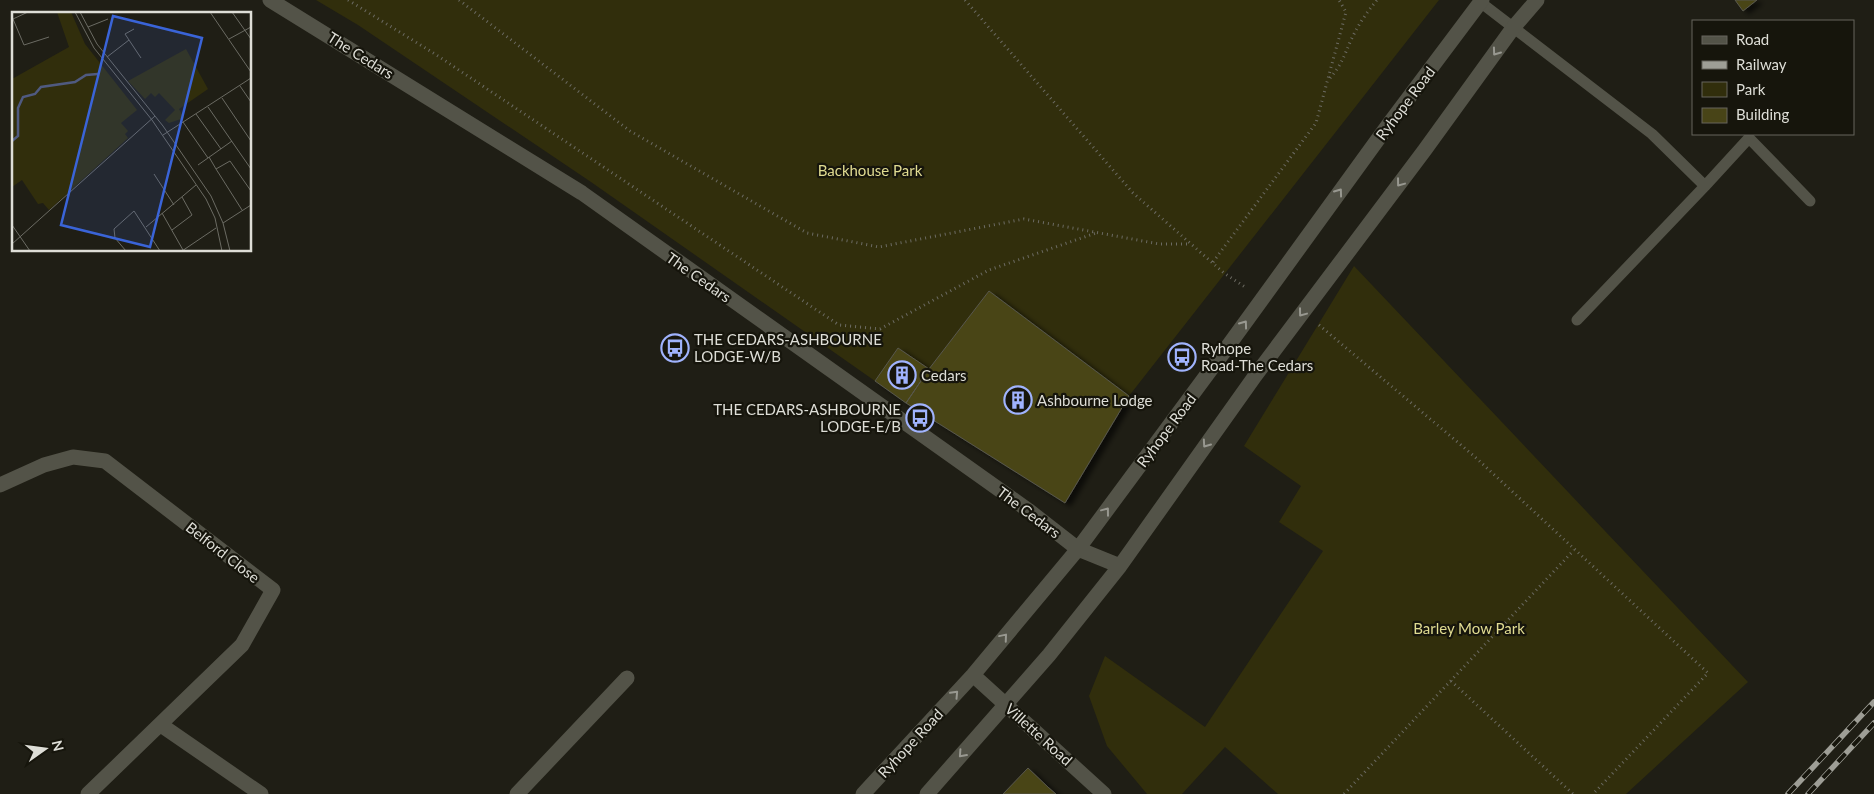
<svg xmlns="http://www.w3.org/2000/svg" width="1874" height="794" font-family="Lato,sans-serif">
	<defs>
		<filter id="shadow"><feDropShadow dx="5.5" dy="3" stdDeviation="2.5" flood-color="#0009"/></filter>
	</defs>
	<rect width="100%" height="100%" fill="#1f1e15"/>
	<!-- green -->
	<path fill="#312e0c" d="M 316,0 L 1439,0 L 1129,396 L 989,291 L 929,369 L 898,348 L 875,381 L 591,182 L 358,25 Z
		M 1354,266 L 1748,682 L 1626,794 L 1278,794 L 1225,747 L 1182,794 L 1147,794 L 1107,746 L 1089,696 L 1105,656 L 1205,727 L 1323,551 L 1279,522 L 1301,486 L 1244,446 Z"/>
	<!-- building -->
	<path fill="#484417" stroke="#59584d" filter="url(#shadow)" d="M 1735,0 L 1757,0 L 1743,11 Z
		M 989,291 L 1129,396 L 1065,503 L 906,403 L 929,369 Z
		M 898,348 L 929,369 L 906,403 L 875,381 Z
		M 1028,768 L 1049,788 L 1056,794 L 1003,794 Z"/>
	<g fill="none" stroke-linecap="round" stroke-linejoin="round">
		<!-- path -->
		<path stroke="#6c6b63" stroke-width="3" stroke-dasharray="1 4" stroke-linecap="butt" d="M 348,0 L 435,54 L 839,325 L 880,329 L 989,270 L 1096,233
			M 459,0 L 630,131 L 807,233 L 879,247 L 1024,219 L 1159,244 L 1191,244
			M 965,0 L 1133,193 L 1224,273 L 1245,287
			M 1330,78 C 1342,64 1344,56 1351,40 C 1358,25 1367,12 1377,0
			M 1213,262 L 1316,123 L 1346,12 L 1339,0
			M 1319,325 L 1474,456 L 1708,673 L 1593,794
			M 1451,681 L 1573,794
			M 1344,794 L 1574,550"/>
		<!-- lane -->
		<path stroke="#535348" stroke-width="11" d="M 1480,2 L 1652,134 L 1705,186 L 1577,320
			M 1705,186 L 1749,138 L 1810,201"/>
		<!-- street -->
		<path stroke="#535348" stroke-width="15" d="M 0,485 L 44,465 L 73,457 L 105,461 L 273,590 L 242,645 L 88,794
			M 161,725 L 261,794
			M 517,794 L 627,678"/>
		<!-- secondary -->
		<path stroke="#535348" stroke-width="15" d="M 270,0 L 582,193 L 1028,510 L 1078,549 L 1120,566
			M 973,675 L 1104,794
			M 863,794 L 973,675 L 1078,549 L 1223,353 L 1389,124 L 1482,0
			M 927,794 L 1049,655 L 1120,566 L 1255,376 L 1424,151 L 1513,28 L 1537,0"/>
		<!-- rail casing -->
		<g stroke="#9e9e96" stroke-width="5.5">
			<path id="rail" d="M 1788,794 L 1874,702
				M 1808,794 L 1874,723"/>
		</g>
		<!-- rail -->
		<use href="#rail" stroke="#16150c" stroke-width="4" stroke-dasharray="11" stroke-linecap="butt"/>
	</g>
	<!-- one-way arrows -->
	<defs><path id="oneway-chevron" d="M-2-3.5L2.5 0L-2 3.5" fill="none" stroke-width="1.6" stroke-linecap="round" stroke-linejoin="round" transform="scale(1.25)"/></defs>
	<g stroke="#989890">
		<use href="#oneway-chevron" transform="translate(1496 52) rotate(126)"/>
		<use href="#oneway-chevron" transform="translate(1400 183) rotate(127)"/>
		<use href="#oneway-chevron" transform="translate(1339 192) rotate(-54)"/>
		<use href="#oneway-chevron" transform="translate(1302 313) rotate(127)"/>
		<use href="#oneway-chevron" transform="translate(1244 324) rotate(-54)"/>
		<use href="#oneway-chevron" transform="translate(1206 444) rotate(125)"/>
		<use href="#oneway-chevron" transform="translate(1106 511) rotate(-53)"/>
		<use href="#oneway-chevron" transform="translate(1004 637) rotate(-50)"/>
		<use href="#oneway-chevron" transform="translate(955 694) rotate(-47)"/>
		<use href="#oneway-chevron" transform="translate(962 754) rotate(132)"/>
	</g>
	<!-- icons -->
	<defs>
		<g id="bus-ring" transform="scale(1.4375)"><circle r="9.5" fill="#16150c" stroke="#a0b3fd" stroke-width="1.5"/><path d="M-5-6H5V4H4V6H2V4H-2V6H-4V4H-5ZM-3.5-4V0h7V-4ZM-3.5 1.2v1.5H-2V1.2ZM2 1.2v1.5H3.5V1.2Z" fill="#a0b3fd"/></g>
		<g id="building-ring" transform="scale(1.4375)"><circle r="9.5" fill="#16150c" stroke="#a0b3fd" stroke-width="1.5"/><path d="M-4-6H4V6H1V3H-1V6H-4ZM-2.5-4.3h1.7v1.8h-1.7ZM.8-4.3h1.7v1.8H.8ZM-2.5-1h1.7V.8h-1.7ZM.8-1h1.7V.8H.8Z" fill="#a0b3fd"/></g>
	</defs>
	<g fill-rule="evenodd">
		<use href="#bus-ring" x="675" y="348"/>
		<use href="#bus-ring" x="1182" y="357"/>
		<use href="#building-ring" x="902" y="375"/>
		<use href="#building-ring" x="1018" y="400"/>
		<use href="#bus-ring" x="920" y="418"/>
	</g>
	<g text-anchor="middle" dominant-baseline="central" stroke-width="4.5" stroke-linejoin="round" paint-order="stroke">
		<!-- street labels -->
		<g font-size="15" fill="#deded7" stroke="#16150c">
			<text transform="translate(361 55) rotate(32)">The Cedars</text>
			<text transform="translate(1405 103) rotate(-53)">Ryhope Road</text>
			<text transform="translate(699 277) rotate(35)">The Cedars</text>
			<text transform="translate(1166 430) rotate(-53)">Ryhope Road</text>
			<text transform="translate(1029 512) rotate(37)">The Cedars</text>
			<text transform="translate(223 552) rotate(38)">Belford Close</text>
			<text transform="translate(1039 734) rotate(42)">Villette Road</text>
			<text transform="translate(910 743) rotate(-47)">Ryhope Road</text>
		</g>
		<!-- park labels -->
		<g font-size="15" fill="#e0db91" stroke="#16150c">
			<text x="870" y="170">Backhouse Park</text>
			<text x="1469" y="628">Barley Mow Park</text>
		</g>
		<!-- poi labels -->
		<g font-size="15" fill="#deded7" stroke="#16150c" text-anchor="start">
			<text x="694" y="339">THE CEDARS-ASHBOURNE<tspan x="694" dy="17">LODGE-W/B</tspan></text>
			<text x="1201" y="348">Ryhope<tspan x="1201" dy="17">Road-The Cedars</tspan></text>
			<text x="921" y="375">Cedars</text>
			<text x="1037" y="400">Ashbourne Lodge</text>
			<text x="901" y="409" text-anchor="end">THE CEDARS-ASHBOURNE<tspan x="901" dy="17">LODGE-E/B</tspan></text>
		</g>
	</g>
	<!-- overview -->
	<g transform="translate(12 12)">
		<rect width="239" height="239" fill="#1f1e15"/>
		<path d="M 45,0 L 59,0 L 73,32 L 125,98 L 109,111 L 116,119 L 113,122 L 116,126 L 37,198 L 31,191 L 26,192 L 10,168 L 0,175 L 0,67 L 57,35 ZM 174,37 L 196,77 L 167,97 L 172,106 L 157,111 L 153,108 L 163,98 L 147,81 L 143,85 L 139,81 L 133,87 L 116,69 Z" fill="#312e0c"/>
		<path fill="none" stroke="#4f5a80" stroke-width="2.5" d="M 0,129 L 6,124 L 6,96 L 11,85 L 23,82 L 29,75 L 63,70 L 74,63 L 86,62"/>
		<path fill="none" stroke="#6b6b63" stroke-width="1" d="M 63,0 L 82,36 L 140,108 L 194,187 L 203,206 L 210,239M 68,0 L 85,32 L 151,114 L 199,184 L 211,211 L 218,239M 198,0 L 239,60M 220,0 L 239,27M 1,7 L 12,33 L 37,25M 1,7 L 16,0M 76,15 L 96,7M 217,27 L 239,15M 117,28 L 113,22 L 122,17M 95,45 L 117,28 L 129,46M 228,74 L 239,90M 210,86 L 239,129M 196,95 L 239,157M 184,102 L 209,137M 171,110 L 196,146M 151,123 L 239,66M 197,145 L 204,157 L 218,149 L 239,179M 186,153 L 220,129M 204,157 L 230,198M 142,162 L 162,193M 150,201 L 171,238M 211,211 L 239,193M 0,213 L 18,239M 134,215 L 184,173M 160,218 L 180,203 L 170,185M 0,232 L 143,104M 114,239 L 103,226 L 102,217 L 122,199 L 148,239M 170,239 L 204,216"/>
		<path fill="#3a64d8" fill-opacity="0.15" stroke="#3a64d8" stroke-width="2.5" d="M 101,4 L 190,26 L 138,235 L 49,213 Z"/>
		<rect width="239" height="239" fill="none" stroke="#deded7" stroke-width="2.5"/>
	</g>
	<!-- legend -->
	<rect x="1692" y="20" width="162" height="115" fill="#16150c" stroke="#66655d"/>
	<rect x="1702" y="36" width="25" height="8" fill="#535348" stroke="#66655d"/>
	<text x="1736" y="45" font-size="15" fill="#deded7">Road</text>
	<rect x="1702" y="61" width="25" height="8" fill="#9e9e96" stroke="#66655d"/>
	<text x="1736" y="70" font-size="15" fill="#deded7">Railway</text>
	<rect x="1702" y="82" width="25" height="15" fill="#312e0c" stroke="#66655d"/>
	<text x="1736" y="95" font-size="15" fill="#deded7">Park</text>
	<rect x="1702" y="108" width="25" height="15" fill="#484417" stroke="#66655d"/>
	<text x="1736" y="120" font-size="15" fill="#deded7">Building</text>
	<!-- north arrow -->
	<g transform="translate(45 749) rotate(76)" stroke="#16150c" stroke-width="4" paint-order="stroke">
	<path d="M0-4L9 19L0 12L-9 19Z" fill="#deded7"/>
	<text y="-8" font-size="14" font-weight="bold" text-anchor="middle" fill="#deded7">N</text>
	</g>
</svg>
